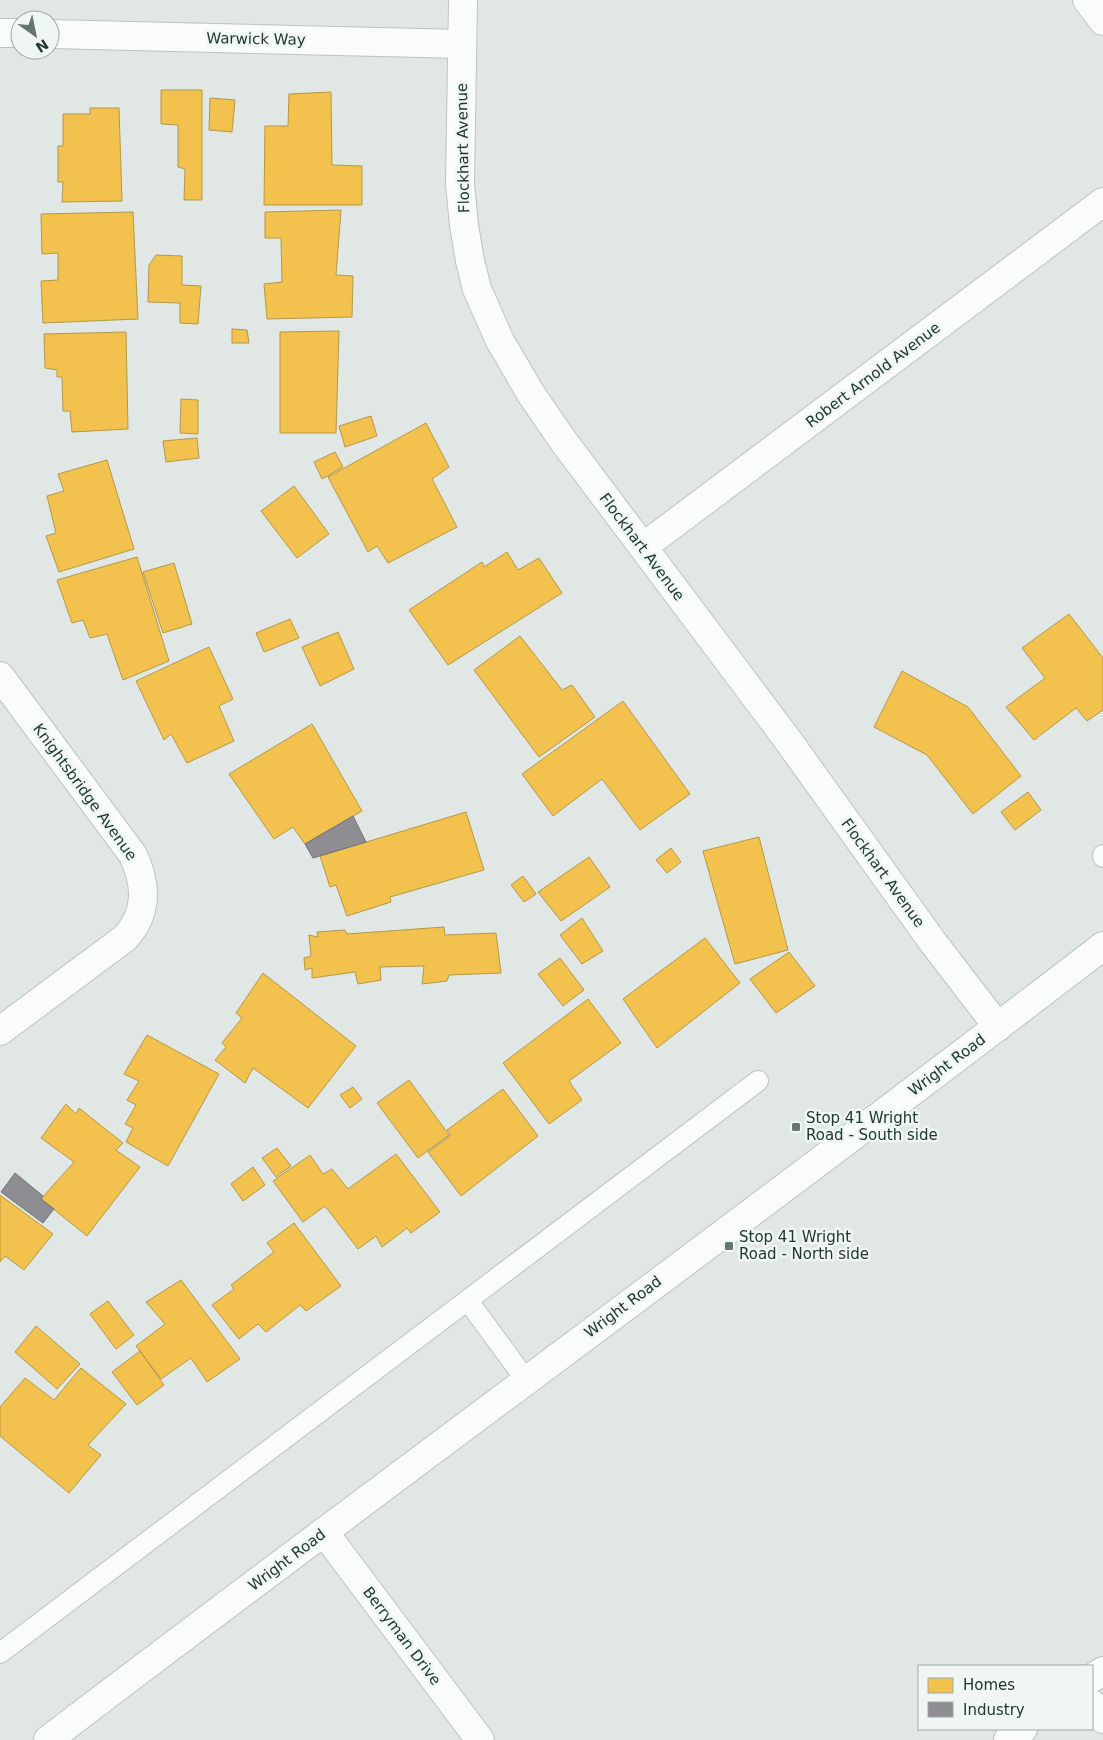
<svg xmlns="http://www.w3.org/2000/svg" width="1103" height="1740" font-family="'DejaVu Sans',sans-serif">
	<rect width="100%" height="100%" fill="#e1e7e5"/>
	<!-- homes -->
	<path fill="#f2c14e" stroke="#b39846" d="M 161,90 L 202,90 L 202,200 L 184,200 L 185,169 L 178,167 L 178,125 L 161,124 Z
		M 331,92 L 332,165 L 362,166 L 362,205 L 264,205 L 265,126 L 288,126 L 289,94 Z
		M 210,98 L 235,100 L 232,132 L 209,130 Z
		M 90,108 L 119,108 L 122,201 L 62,202 L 63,182 L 58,182 L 58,146 L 63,146 L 63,114 L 90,114 Z
		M 341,210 L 336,275 L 353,276 L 352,317 L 267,319 L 264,284 L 282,282 L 281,238 L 265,238 L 265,212 Z
		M 133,212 L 138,319 L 43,323 L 41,281 L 58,280 L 58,253 L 42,254 L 41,214 Z
		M 156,255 L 182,256 L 182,285 L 201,286 L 198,324 L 180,323 L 180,303 L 148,302 L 149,265 Z
		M 232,329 L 247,330 L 249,343 L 232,343 Z
		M 339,331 L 336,433 L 280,433 L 280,332 Z
		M 126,332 L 128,429 L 72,432 L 70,411 L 63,411 L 62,377 L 57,377 L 57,370 L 45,368 L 44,334 Z
		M 181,399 L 198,400 L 198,434 L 180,433 Z
		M 371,416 L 377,436 L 345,447 L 339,426 Z
		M 426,423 L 449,467 L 432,479 L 457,527 L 388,563 L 377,546 L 368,552 L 328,477 Z
		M 197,438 L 199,458 L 166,462 L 163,441 Z
		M 335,452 L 343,467 L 322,479 L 314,462 Z
		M 107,460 L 134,549 L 59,572 L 46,536 L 56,533 L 47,496 L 64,491 L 58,474 Z
		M 294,486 L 329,534 L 297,558 L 261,511 Z
		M 507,552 L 518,570 L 539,558 L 562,593 L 448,665 L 409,610 L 482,562 L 484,567 Z
		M 137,557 L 169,661 L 123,680 L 107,634 L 90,638 L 83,620 L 72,623 L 57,580 Z
		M 174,563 L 192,624 L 163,633 L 143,572 Z
		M 1069,614 L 1103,658 L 1103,710 L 1087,721 L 1076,708 L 1034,740 L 1006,707 L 1045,678 L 1022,648 Z
		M 290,619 L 299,638 L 264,652 L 256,633 Z
		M 338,632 L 354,669 L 320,686 L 302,647 Z
		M 520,636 L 562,690 L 572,685 L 595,717 L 539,757 L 474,670 Z
		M 209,647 L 233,699 L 219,706 L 234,741 L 187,763 L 171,734 L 164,740 L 136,681 Z
		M 902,671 L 968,707 L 1021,776 L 973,814 L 927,755 L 874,727 Z
		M 623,701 L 690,794 L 640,830 L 602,779 L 553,816 L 522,774 Z
		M 312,724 L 362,811 L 305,844 L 293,827 L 274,839 L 229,774 Z
		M 1028,792 L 1041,810 L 1015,830 L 1001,812 Z
		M 466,812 L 484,870 L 390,897 L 391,902 L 347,916 L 336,885 L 330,887 L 320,856 Z
		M 759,837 L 788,950 L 735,964 L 703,851 Z
		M 671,848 L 681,862 L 667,873 L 656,860 Z
		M 589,857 L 610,887 L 561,921 L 538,892 Z
		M 523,876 L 536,894 L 524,902 L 511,885 Z
		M 582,918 L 603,951 L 582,964 L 560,935 Z
		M 444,927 L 445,935 L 496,933 L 501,973 L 449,975 L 447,981 L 422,984 L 424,966 L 380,967 L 381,980 L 358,984 L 355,972 L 312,978 L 312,968 L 305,970 L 304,958 L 311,956 L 309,935 L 318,937 L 317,932 L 345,930 L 347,934 Z
		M 705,938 L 740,983 L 657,1048 L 623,999 Z
		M 789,952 L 815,986 L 776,1013 L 750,979 Z
		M 560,958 L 584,990 L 563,1006 L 538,974 Z
		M 263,973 L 356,1046 L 308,1108 L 253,1068 L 245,1083 L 215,1060 L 226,1047 L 222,1043 L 242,1018 L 236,1013 Z
		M 588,999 L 621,1043 L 569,1081 L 582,1100 L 549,1124 L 503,1063 Z
		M 147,1035 L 219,1074 L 168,1166 L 126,1142 L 133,1128 L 125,1124 L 136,1105 L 127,1100 L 139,1081 L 124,1074 Z
		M 409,1080 L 449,1135 L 418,1158 L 377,1103 Z
		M 353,1087 L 362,1099 L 350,1108 L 340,1095 Z
		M 503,1089 L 538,1136 L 461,1196 L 428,1152 L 451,1135 L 447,1130 Z
		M 66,1104 L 76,1114 L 79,1108 L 123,1143 L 116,1150 L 140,1167 L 87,1236 L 41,1199 L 74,1162 L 41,1138 Z
		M 277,1148 L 291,1166 L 276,1177 L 262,1158 Z
		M 396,1154 L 440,1212 L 411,1233 L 407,1228 L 382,1247 L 376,1236 L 358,1249 L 325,1206 L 303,1222 L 273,1181 L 310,1155 L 323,1174 L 332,1169 L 348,1189 Z
		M 253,1167 L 265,1185 L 243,1201 L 231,1184 Z
		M 0,1195 L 53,1234 L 24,1270 L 5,1256 L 0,1262 Z
		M 294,1223 L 341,1286 L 306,1311 L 300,1305 L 266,1332 L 258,1324 L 239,1339 L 212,1305 L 234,1289 L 231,1285 L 274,1252 L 267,1243 Z
		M 181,1280 L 240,1359 L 207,1382 L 191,1358 L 161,1379 L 136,1346 L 165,1324 L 146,1302 Z
		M 108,1301 L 134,1335 L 116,1349 L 90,1314 Z
		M 36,1326 L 80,1364 L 57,1389 L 15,1352 Z
		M 140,1351 L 164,1385 L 137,1405 L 112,1372 Z
		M 81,1368 L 126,1404 L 88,1445 L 101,1455 L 69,1493 L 0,1436 L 0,1407 L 25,1378 L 54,1400 Z"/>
	<!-- industry -->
	<path fill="#8d8d92" stroke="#6d7376" d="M 353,816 L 366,842 L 313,858 L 305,844 Z
		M 15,1173 L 43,1196 L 41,1199 L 54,1209 L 43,1223 L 1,1192 Z"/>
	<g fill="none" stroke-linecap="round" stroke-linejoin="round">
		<!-- service casing -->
		<g stroke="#bec3c2" stroke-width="22">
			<path id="service" d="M 1103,855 L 1103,857
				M 468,1301 L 526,1380
				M 0,1653 L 758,1081"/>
		</g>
		<!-- minor casing -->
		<g stroke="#bec3c2" stroke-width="30">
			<path id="minor" d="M 463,0 L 460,184 L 464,225 L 470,261 L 477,289 L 500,341 L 531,394 L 564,442 L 787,739 L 932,941 L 998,1027
				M 1087,0 L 1103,21
				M 0,33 L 20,33
				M 50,34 L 462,44
				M 643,547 L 1103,202
				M 0,676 L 133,855 C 147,885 148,913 125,938 L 0,1031
				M 324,1532 L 480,1740
				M 1092,1678 L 1103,1671
				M 1092,1704 L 1103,1719
				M 1008,1740 L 1023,1729"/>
		</g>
		<!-- secondary casing -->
		<g stroke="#bec4c2" stroke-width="30">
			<path id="secondary" d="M 48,1740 C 398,1473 754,1215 1103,946"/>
		</g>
		<!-- service -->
		<use href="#service" stroke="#fafbfb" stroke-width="20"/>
		<!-- minor -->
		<use href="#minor" stroke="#fafbfb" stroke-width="28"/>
		<!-- secondary -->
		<use href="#secondary" stroke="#fafbfb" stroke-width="28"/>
	</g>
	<!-- markers -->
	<g fill="#647572" stroke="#eff6f3" stroke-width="2">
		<rect x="791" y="1122" width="10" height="10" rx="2.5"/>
		<rect x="724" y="1241" width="10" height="10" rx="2.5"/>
	</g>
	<g text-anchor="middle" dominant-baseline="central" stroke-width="5" stroke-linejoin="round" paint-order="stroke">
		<!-- street labels -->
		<g font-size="15" fill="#213734" stroke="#eff6f3">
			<text transform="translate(256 39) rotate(1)">Warwick Way</text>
			<text transform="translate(463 148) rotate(-91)">Flockhart Avenue</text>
			<text transform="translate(873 375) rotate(-37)">Robert Arnold Avenue</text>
			<text transform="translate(642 547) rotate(53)">Flockhart Avenue</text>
			<text transform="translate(85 792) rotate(54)">Knightsbridge Avenue</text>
			<text transform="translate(883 873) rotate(54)">Flockhart Avenue</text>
			<text transform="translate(947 1065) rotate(-37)">Wright Road</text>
			<text transform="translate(623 1307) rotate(-37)">Wright Road</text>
			<text transform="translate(287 1560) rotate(-37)">Wright Road</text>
			<text transform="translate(402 1636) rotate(53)">Berryman Drive</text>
		</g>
		<!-- poi labels -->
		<g font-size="15" fill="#213734" stroke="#eff6f3" text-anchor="start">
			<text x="806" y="1118">Stop 41 Wright<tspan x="806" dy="17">Road - South side</tspan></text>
			<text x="739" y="1237">Stop 41 Wright<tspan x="739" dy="17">Road - North side</tspan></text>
		</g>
	</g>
	<!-- legend -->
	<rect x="918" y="1665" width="175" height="65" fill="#eff6f3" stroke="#9daaa7"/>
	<rect x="928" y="1678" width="25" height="15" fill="#f2c14e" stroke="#9daaa7"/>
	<text x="963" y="1690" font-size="15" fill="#213734">Homes</text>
	<rect x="928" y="1702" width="25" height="15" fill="#8d8d92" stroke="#9daaa7"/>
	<text x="963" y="1715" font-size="15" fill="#213734">Industry</text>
	<!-- north arrow -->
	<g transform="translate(35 35) rotate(147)"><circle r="24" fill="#eff6f3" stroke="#9daaa7"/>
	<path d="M0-4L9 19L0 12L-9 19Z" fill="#647572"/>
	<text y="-8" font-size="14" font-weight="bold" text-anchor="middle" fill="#213734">N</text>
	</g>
</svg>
